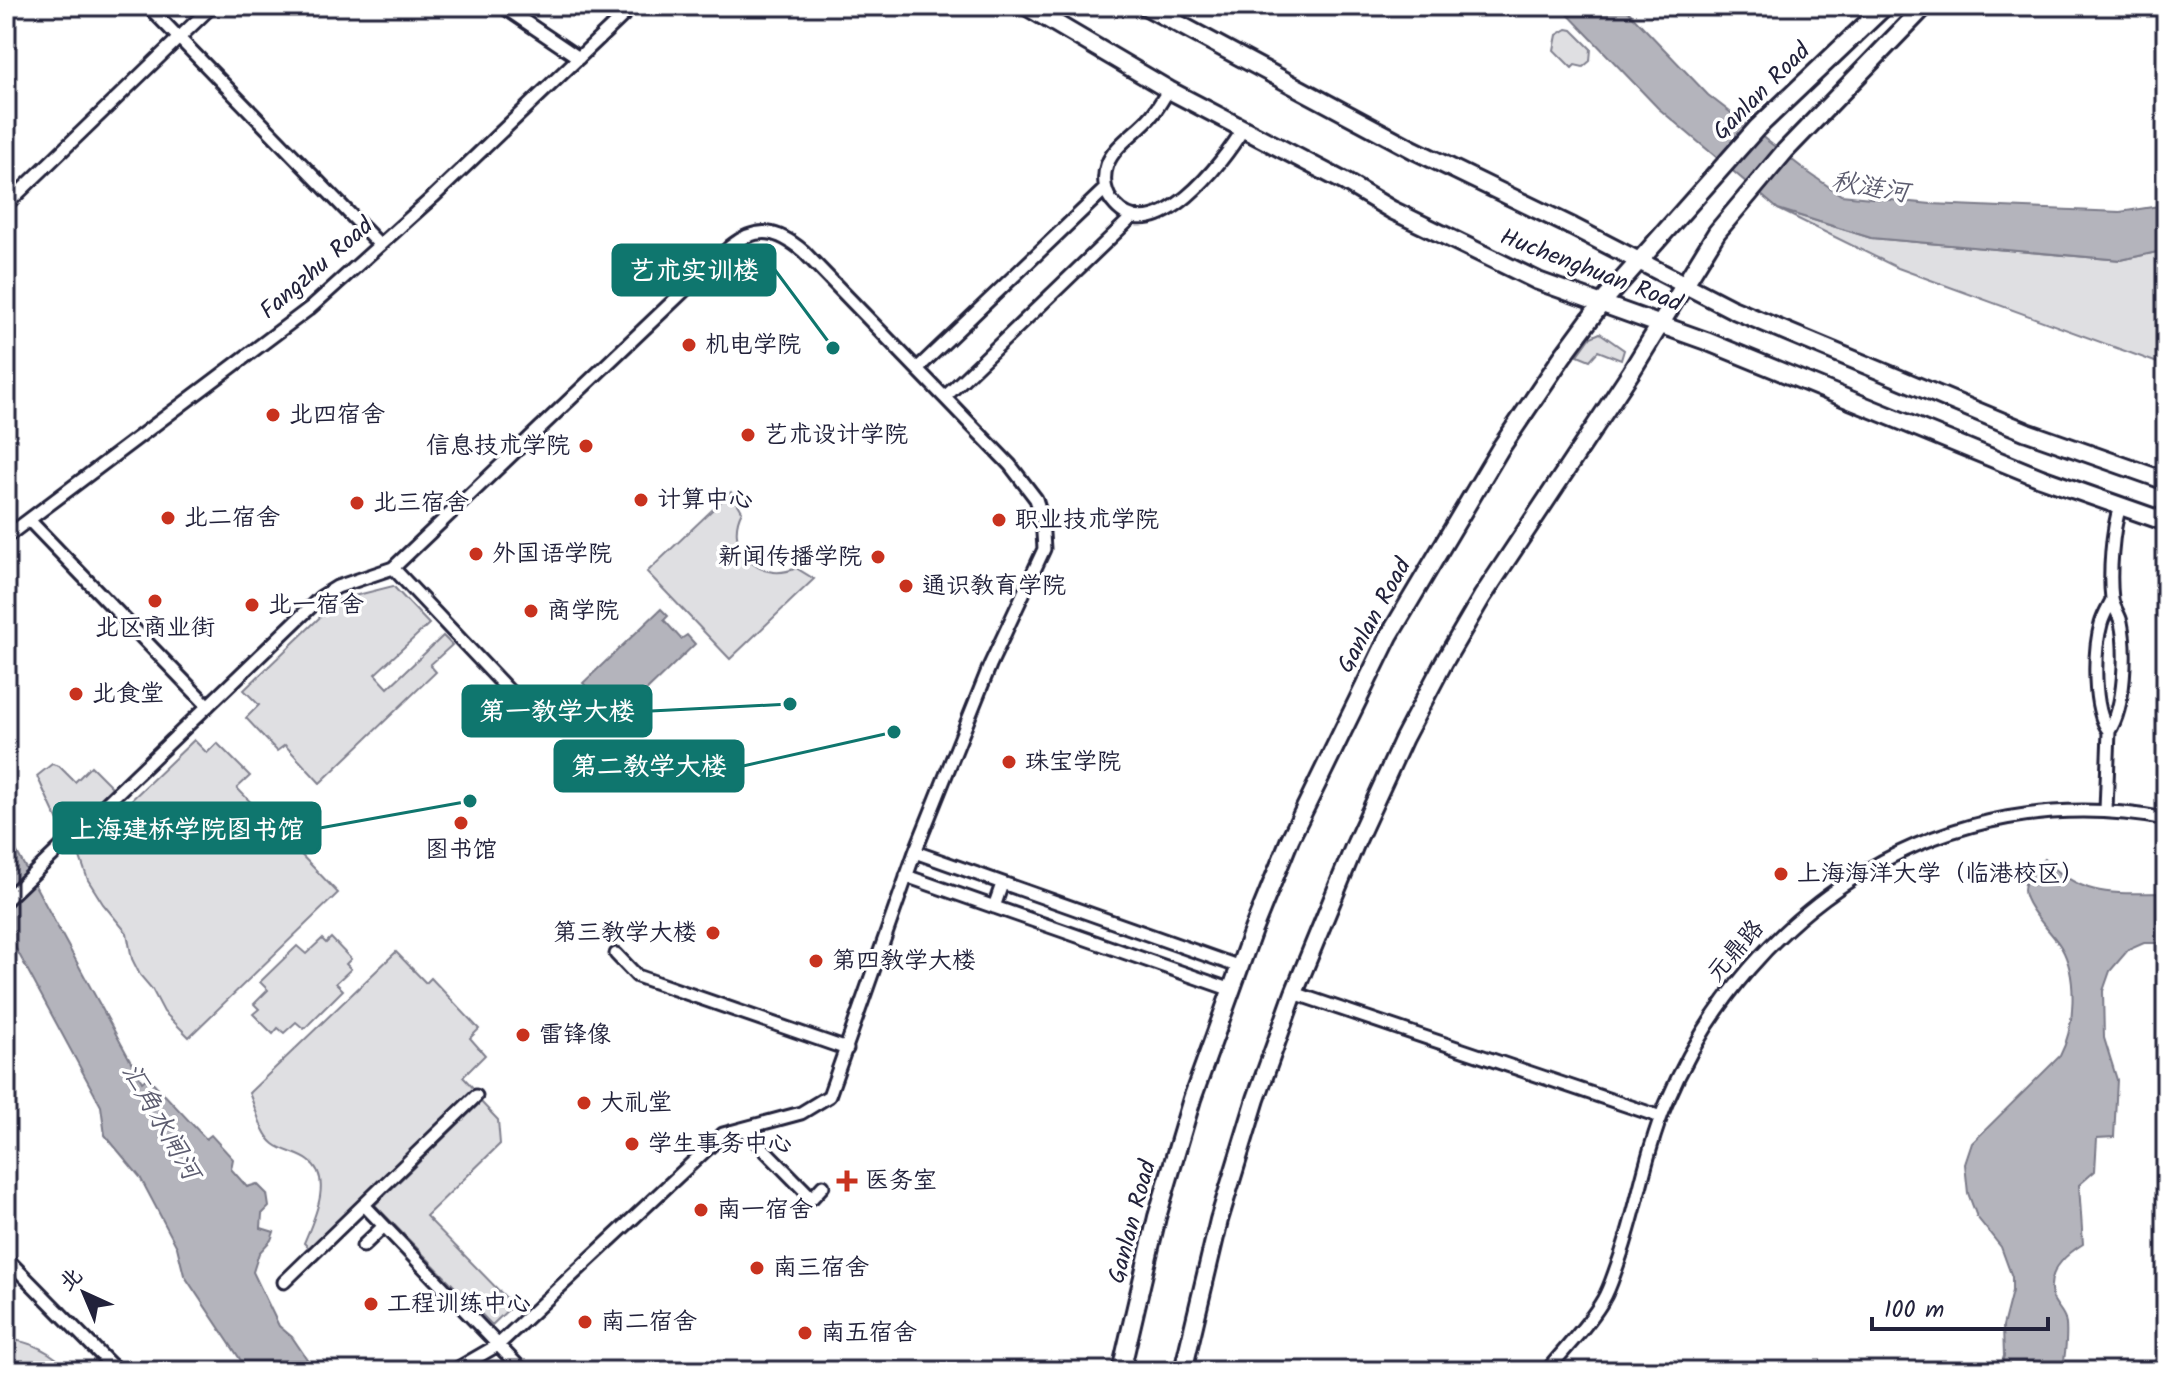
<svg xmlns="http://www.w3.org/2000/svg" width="2172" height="1377" font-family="Kalam,'LXGW WenKai TC',sans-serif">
	<rect width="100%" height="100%" fill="#fff"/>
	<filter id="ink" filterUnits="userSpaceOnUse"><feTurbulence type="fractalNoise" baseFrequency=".0125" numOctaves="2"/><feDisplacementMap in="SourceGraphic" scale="16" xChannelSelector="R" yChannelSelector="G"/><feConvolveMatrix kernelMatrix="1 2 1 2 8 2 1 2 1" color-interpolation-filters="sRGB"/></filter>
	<g filter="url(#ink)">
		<!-- green -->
		<path fill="#dfdfe2" stroke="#80808e" stroke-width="2" d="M 1567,29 L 1572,30 L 1591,49 L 1590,61 L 1583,67 L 1575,65 L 1572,68 L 1554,50 L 1557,35 Z
			M 1778,209 L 1871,238 L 2121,260 L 2166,250 L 2166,366 L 1898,268 Z
			M 1600,333 L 1624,350 L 1621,360 L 1598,351 L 1590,360 L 1578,355 L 1591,337 Z
			M 731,492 L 742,511 C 723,547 759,585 796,568 L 814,579 L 730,659 L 647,572 Z
			M 393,586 L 429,624 L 375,674 L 388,688 L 443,636 L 452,645 L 430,665 L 436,672 L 320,783 L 285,745 L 277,751 L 246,718 L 259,705 L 244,690 L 338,600 Z
			M 194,740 L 207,753 L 217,743 L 250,776 L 237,788 L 338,893 L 189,1037 L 164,1012 L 152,989 L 140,975 L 132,959 L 127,933 L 103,904 L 88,880 L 78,851 Z
			M 52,764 L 59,766 L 75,782 L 91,766 L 112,787 L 67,831 L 61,828 L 37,776 Z
			M 331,938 L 351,959 L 346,964 L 351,969 L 336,983 L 343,990 L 304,1029 L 296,1022 L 284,1033 L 278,1028 L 273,1034 L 253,1014 L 259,1009 L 254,1004 L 268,990 L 260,982 L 297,946 L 306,954 L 322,939 L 326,943 Z
			M 396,952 L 426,983 L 431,978 L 479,1029 L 470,1038 L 485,1055 L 463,1077 L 476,1091 L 311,1250 L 304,1243 C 313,1221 334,1179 309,1161 C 299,1153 284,1152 274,1144 C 261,1134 256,1108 249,1093 Z
			M 481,1102 L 498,1120 L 500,1144 L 426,1216 L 513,1305 L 492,1325 L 375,1205 Z
			M 6,1339 C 31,1341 53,1353 70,1371 L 21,1371 L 26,1365 L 6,1360 Z"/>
		<!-- water -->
		<path fill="#b4b4bc" stroke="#7a7a88" stroke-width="2" d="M 1560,6 L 1623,6 L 1708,95 L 1809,173 L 1841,195 L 1931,204 L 2120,212 L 2166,205 L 2166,250 L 2121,260 L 1871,238 L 1778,209 L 1658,108 Z
			M 661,609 L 668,616 L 664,620 L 681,639 L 687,635 L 695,644 L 617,719 L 583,683 Z
			M 6,832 L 142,1082 L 148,1077 L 206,1139 L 211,1135 L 233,1159 L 231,1169 L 247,1187 L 257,1184 L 267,1194 L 269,1207 L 262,1214 L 261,1228 L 274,1232 L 271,1240 L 259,1253 L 253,1272 L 279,1326 L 292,1337 L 315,1371 L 251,1371 L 242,1362 L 184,1275 L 177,1247 L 140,1177 L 105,1135 L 101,1106 L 6,930 Z
			M 2044,859 C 2084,899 2114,893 2166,893 L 2166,943 L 2144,943 L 2128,950 L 2110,971 L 2103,991 L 2104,1038 L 2117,1080 L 2114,1137 L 2097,1138 L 2095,1171 L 2079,1185 L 2083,1244 C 2065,1255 2046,1272 2052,1296 C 2054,1304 2063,1311 2065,1319 C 2069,1334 2064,1356 2063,1371 L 1999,1371 L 2004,1356 L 2003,1326 L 2012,1291 L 2012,1277 L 2001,1247 L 1977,1217 L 1968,1193 L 1965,1164 L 1972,1143 L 2060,1056 C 2075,1027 2078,976 2061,947 C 2053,933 2024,907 2024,890 C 2024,878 2036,868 2044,859 Z"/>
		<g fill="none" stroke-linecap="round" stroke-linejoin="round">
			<!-- minor casing -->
			<g stroke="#22223b" stroke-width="17">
				<path id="minor" d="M 148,6 L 380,245
					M 502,6 L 579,58
					M 1169,90 C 1163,98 1158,108 1152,115 C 1138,132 1114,145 1107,165 C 1102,179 1105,195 1115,205 C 1156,251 1224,161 1243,129
					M 6,205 L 212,6
					M 918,368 L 1105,189
					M 945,397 L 1132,217
					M 29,520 L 208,706
					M 6,537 L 310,308 L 433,197 L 633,6
					M 393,568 L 513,695
					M 2109,731 C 2092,709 2094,650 2101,624 C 2103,616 2108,608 2112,600
					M 2106,810 L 2109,731 C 2125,707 2127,650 2121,622 C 2119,614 2113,607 2112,599 C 2109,575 2112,529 2120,507
					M 915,852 L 1240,967
					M 906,876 L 1232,990
					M 6,900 L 321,597 L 337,587 L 393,568 L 731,246 C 758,225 778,230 803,251 L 1010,465 L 1036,499 L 1042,518 L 1044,549 L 990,665 L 915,852 L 829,1096 L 801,1113 L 723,1134 L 498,1345 L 453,1371
					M 994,907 L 1002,884
					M 616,954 L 637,976 L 847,1049
					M 1294,993 L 1661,1117
					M 744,1129 L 812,1198 L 823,1186
					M 364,1205 L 523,1371
					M 363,1246 L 384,1226
					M 6,1258 L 110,1364 L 120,1371
					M 284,1282 L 476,1096
					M 1547,1371 C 1565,1348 1589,1325 1603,1300 C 1609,1290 1613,1277 1617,1266 C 1637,1213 1644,1156 1666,1104 C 1750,904 1948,777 2166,819"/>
			</g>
			<!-- secondary casing -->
			<g stroke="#22223b" stroke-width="22">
				<path id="secondary" d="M 1026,6 L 1169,90 L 1345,182 L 1392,210 L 1538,281 L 1706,341 L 2041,478 L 2166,522
					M 1145,6 L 1414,150 L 1573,227 L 1732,309 L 2027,432 L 2166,481
					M 1121,1371 L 1157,1217 L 1192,1099 L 1253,930 L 1290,839 L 1389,636 L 1500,449 L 1562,357 L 1601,304 L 1757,128 L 1885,6
					M 1183,1371 L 1219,1220 L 1256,1099 L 1294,993 L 1354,847 L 1404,738 L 1444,662 L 1482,597 L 1631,372 L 1717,232 L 1785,151 L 1925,6"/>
			</g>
			<!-- minor -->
			<use href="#minor" stroke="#fff" stroke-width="11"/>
			<!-- secondary -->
			<use href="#secondary" stroke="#fff" stroke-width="16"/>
		</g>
	</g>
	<!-- markers -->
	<g fill="#c8321e" stroke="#fff" stroke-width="3">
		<circle cx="689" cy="345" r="8"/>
		<circle cx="273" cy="415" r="8"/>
		<circle cx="748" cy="435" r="8"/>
		<circle cx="586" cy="446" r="8"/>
		<circle cx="641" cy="500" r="8"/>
		<circle cx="357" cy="503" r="8"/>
		<circle cx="168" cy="518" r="8"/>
		<circle cx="999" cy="520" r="8"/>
		<circle cx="476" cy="554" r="8"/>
		<circle cx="878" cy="557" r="8"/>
		<circle cx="906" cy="586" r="8"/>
		<circle cx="155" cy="601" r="8"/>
		<circle cx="252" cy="605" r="8"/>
		<circle cx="531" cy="611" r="8"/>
		<circle cx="76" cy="694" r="8"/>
		<circle cx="1009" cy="762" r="8"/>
		<circle cx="461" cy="823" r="8"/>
		<circle cx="1781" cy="874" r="8"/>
		<circle cx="713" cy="933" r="8"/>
		<circle cx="816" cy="961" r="8"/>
		<circle cx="523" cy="1035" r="8"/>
		<circle cx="584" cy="1103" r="8"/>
		<circle cx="632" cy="1144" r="8"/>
		<path d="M843 1169h8v8h8v8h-8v8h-8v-8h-8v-8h8z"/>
		<circle cx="701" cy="1210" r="8"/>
		<circle cx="757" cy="1268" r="8"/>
		<circle cx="371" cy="1304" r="8"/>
		<circle cx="585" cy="1322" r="8"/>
		<circle cx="805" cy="1333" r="8"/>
	</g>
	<g text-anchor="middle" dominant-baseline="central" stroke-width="7" stroke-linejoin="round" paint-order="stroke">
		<!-- street labels -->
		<g font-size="24" fill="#22223b" stroke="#fff">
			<text transform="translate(1762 92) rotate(-45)">Ganlan Road</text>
			<text transform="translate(317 269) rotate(-41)">Fangzhu Road</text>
			<text transform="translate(1591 271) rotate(21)">Huchenghuan Road</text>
			<text transform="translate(1375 616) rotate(-61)">Ganlan Road</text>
			<text transform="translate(1736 951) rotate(-49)">元鼎路</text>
			<text transform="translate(1133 1222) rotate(-75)">Ganlan Road</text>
		</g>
		<!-- poi labels -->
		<g font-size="24" fill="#22223b" stroke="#fff" text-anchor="start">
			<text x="705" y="345">机电学院</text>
			<text x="289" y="415">北四宿舍</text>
			<text x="764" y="435">艺术设计学院</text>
			<text x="570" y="446" text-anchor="end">信息技术学院</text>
			<text x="657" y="500">计算中心</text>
			<text x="373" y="503">北三宿舍</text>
			<text x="184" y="518">北二宿舍</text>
			<text x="1015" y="520">职业技术学院</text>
			<text x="492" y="554">外国语学院</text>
			<text x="862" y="557" text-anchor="end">新闻传播学院</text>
			<text x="922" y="586">通识教育学院</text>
			<text x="268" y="605">北一宿舍</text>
			<text x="547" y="611">商学院</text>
			<text x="155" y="628" text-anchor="middle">北区商业街</text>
			<text x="92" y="694">北食堂</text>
			<text x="1025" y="762">珠宝学院</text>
			<text x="461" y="850" text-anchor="middle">图书馆</text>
			<text x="1797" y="874">上海海洋大学（临港校区）</text>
			<text x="697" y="933" text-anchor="end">第三教学大楼</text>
			<text x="832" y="961">第四教学大楼</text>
			<text x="539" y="1035">雷锋像</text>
			<text x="600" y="1103">大礼堂</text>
			<text x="648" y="1144">学生事务中心</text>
			<text x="865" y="1181">医务室</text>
			<text x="717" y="1210">南一宿舍</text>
			<text x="773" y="1268">南三宿舍</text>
			<text x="387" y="1304">工程训练中心</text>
			<text x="601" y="1322">南二宿舍</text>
			<text x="821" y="1333">南五宿舍</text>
		</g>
		<!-- water labels -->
		<g font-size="26" font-style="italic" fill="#5c5c6f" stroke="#fff">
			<text transform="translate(1870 188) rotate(9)">秋涟河</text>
			<text transform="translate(160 1122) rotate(60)">汇角水闸河</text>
		</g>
	</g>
	<!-- callouts -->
	<path fill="none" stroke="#0f766e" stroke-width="3" d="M833 348L775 270M790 704L651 711M894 732L743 766M470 801L320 828"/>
	<g fill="#0f766e" stroke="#fff" stroke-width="3">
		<circle cx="833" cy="348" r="8"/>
		<circle cx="790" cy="704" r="8"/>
		<circle cx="894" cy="732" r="8"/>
		<circle cx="470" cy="801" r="8"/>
	</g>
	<g fill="#0f766e" stroke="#0f766e" stroke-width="3">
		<rect x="613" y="245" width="162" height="50" rx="8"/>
		<rect x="463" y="686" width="188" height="50" rx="8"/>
		<rect x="555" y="741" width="188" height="50" rx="8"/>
		<rect x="54" y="803" width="266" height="50" rx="8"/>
	</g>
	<g font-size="26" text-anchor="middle" font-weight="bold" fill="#fff">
		<text x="694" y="279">艺术实训楼</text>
		<text x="557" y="720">第一教学大楼</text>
		<text x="649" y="775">第二教学大楼</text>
		<text x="187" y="838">上海建桥学院图书馆</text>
	</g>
	<!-- margin -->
	<rect width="2172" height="1377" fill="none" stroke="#fff" stroke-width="32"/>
	<rect x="16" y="16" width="2140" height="1345" fill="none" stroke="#22223b" stroke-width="3" filter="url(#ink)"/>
	<!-- north arrow -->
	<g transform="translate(84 1293) rotate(316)" stroke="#ffffff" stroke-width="6" paint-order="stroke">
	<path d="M0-6L14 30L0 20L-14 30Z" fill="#22223b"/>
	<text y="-12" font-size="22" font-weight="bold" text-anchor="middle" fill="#22223b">北</text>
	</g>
	<!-- scale -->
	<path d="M1872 1317v12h176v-12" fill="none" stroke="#22223b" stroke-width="4"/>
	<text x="1884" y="1317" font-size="24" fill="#22223b" stroke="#ffffff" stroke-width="6" paint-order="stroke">100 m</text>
</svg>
